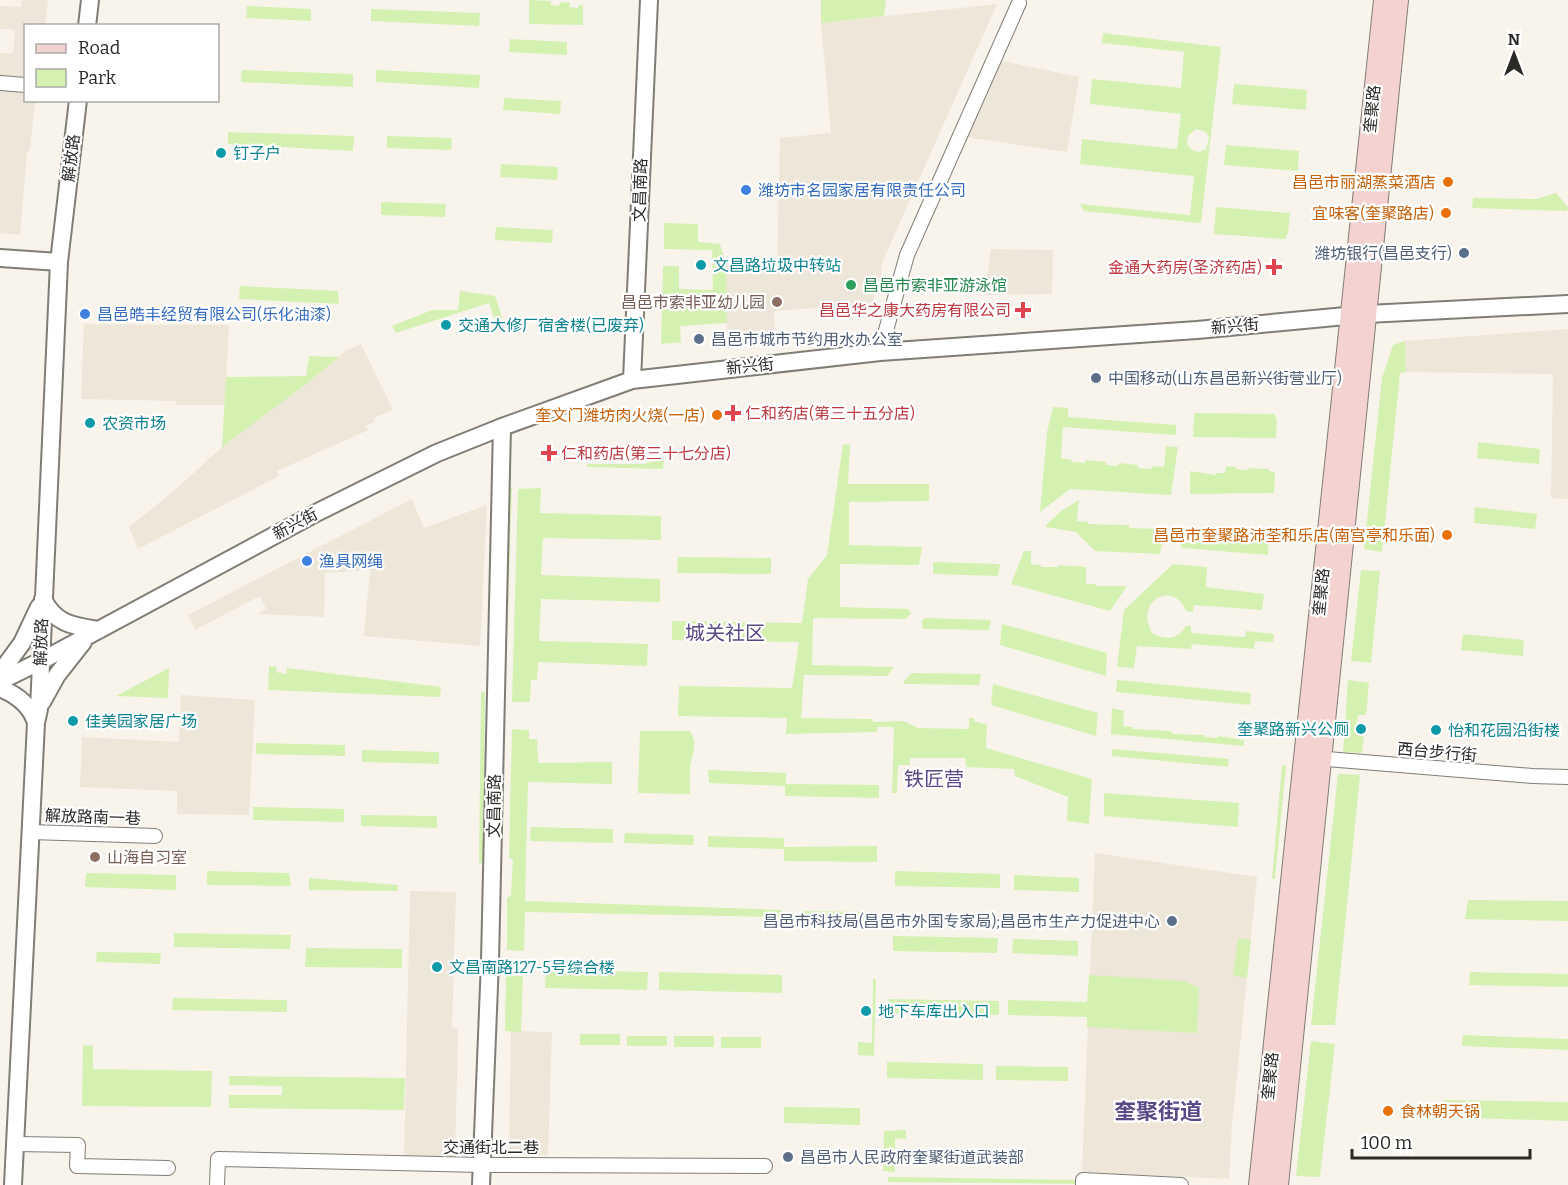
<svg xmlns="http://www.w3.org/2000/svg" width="1568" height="1185" font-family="Bitter,'Noto Sans SC',serif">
	<rect width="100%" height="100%" fill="#f8f4ec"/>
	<!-- built -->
	<path fill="#eee6d8" d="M 22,0 L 48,0 L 45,25 L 26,26 L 26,100 L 35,101 L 30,149 L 27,152 L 20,235 L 0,233 L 0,53 L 13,53 L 15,30 L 0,29 L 0,6 L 21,7 Z
		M 997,4 L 881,265 L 882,293 L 874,294 L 874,304 L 774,311 L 775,336 L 727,337 L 726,265 L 777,265 L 780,138 L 831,133 L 821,23 Z
		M 1002,61 L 1079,77 L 1067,152 L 965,137 Z
		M 991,249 L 1053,250 L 1052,294 L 985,295 Z
		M 84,324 L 229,325 L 225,405 L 176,405 L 176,401 L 81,399 Z
		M 1568,329 L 1568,499 L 1551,498 L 1553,374 L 1406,372 L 1405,341 Z
		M 361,344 L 393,410 L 374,418 L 375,422 L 366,426 L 368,430 L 277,471 L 279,476 L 138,549 L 129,527 L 175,490 L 222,447 L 301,388 L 347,350 Z
		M 412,499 L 424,528 L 487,505 L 480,646 L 364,636 L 370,570 L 325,573 L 324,617 L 258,614 L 266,609 L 260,596 L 195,630 L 188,615 Z
		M 181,695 L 255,700 L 249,815 L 177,814 L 177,791 L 80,787 L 82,737 L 179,742 Z
		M 1095,853 L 1257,877 L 1232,1125 L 1229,1179 L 1082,1172 Z
		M 410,891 L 456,892 L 452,1028 L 458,1029 L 455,1160 L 404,1159 Z
		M 511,1031 L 552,1032 L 548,1155 L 509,1155 Z"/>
	<!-- green -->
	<path fill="#d5f1b1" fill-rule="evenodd" d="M 529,0 L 551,1 L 551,5 L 559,6 L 560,2 L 570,3 L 569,7 L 578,8 L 579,5 L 583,5 L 583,25 L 529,24 Z
		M 821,0 L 886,0 L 884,16 L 821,23 Z
		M 247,6 L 311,9 L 311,21 L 246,18 Z
		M 371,9 L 480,13 L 479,26 L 371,21 Z
		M 1103,33 L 1221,47 L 1201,223 L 1084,211 L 1080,204 L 1190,215 L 1194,176 L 1080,164 L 1082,139 L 1177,149 L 1181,114 L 1090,104 L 1092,79 L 1181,88 L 1184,52 L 1102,43 ZM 1196,129 L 1206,132 L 1209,138 L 1206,149 L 1199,152 L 1192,150 L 1187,144 L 1188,136 Z
		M 510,39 L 567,42 L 567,55 L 509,52 Z
		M 242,70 L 353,74 L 353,87 L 241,82 Z
		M 376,70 L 480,75 L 479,88 L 376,82 Z
		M 1234,84 L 1307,90 L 1306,110 L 1232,104 Z
		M 504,98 L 561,101 L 560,114 L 503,110 Z
		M 228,132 L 354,136 L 353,151 L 228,144 Z
		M 387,136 L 452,138 L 451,150 L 387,148 Z
		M 1226,145 L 1299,151 L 1298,171 L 1224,165 Z
		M 501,164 L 558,167 L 557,180 L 500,177 Z
		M 1556,193 L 1568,207 L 1567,211 L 1472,208 L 1473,198 L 1536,199 Z
		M 381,202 L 446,204 L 445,217 L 381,215 Z
		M 1216,207 L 1290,213 L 1288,233 L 1285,239 L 1214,234 Z
		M 664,223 L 698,224 L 698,242 L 720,244 L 726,265 L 727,323 L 680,326 L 681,342 L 661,344 L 663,266 L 679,266 L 679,289 L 713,290 L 712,250 L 664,249 Z
		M 496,227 L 553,230 L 552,243 L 495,240 Z
		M 240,286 L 338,291 L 339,304 L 239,299 Z
		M 460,291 L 495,296 L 503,319 L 494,318 L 489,303 L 396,333 L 392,326 L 432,310 L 458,310 Z
		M 1405,341 L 1406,372 L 1400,373 L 1382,552 L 1364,549 L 1382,378 L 1393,345 Z
		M 309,356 L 339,357 L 301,388 L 222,447 L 226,377 L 306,376 Z
		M 1053,407 L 1068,408 L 1068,417 L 1176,425 L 1176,435 L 1063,427 L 1061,458 L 1072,460 L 1072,462 L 1085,463 L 1086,460 L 1106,462 L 1106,465 L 1118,466 L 1119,463 L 1138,465 L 1138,468 L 1152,469 L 1153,466 L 1164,467 L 1166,446 L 1178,447 L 1171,495 L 1070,489 L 1040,512 L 1047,432 Z
		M 1194,413 L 1274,414 L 1277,419 L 1276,438 L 1193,437 Z
		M 1478,442 L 1540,449 L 1539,464 L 1477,458 Z
		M 843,444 L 850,445 L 848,484 L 929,484 L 929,501 L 849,502 L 849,545 L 922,547 L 919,565 L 840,564 L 840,607 L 908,609 L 911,613 L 906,619 L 813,618 L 812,665 L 894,667 L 887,676 L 804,675 L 801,718 L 872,719 L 873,722 L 903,721 L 918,728 L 969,729 L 969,718 L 974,718 L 974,721 L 987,725 L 986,748 L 1092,779 L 1089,824 L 1067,821 L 1068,797 L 1015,776 L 1014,769 L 966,767 L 965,758 L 910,758 L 910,765 L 898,765 L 897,793 L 892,793 L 894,727 L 877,727 L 877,732 L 786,734 L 787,718 L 678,716 L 679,686 L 792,688 L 799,642 L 672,640 L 672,621 L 802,623 L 808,579 L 827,555 Z
		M 664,457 L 663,469 L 587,467 L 587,464 L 644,464 Z
		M 1226,466 L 1236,467 L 1236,469 L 1248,470 L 1249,468 L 1269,469 L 1269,471 L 1275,472 L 1274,493 L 1190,494 L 1190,471 L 1216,475 L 1216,473 L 1225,473 Z
		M 509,487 L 512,488 L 505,702 L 503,701 Z
		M 541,488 L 540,513 L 661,516 L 661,540 L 543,538 L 541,575 L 660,579 L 660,602 L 541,599 L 539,641 L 648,644 L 647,666 L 538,662 L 537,680 L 531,680 L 530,702 L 512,702 L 518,489 Z
		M 1079,500 L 1077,521 L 1088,522 L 1088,524 L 1129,525 L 1129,528 L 1165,529 L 1160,554 L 1095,551 L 1076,532 L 1046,527 L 1046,525 L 1061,511 Z
		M 1475,507 L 1537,514 L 1535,529 L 1474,523 Z
		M 1217,525 L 1227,526 L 1227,528 L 1260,529 L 1260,531 L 1269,531 L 1268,555 L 1183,548 L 1180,545 L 1182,530 L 1207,534 L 1208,532 L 1216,532 Z
		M 1024,551 L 1031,551 L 1031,564 L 1041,565 L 1041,567 L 1058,567 L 1058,565 L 1086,567 L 1086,584 L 1095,584 L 1096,586 L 1127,586 L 1110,611 L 1011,584 Z
		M 678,557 L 771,558 L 771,574 L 677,573 Z
		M 933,562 L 1000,564 L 998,576 L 933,574 Z
		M 1173,564 L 1207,567 L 1206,587 L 1264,594 L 1262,610 L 1194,605 L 1193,612 L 1186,611 C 1174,580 1134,600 1152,633 C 1166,640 1178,640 1186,626 L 1191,626 L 1191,633 L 1245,637 L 1246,631 L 1274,634 L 1273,642 L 1255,641 L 1254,649 L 1192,644 L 1191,649 L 1137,646 L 1134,668 L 1117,667 L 1124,610 Z
		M 1361,570 L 1380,571 L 1371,663 L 1351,661 Z
		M 926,618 L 991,620 L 989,630 L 926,629 L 922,628 L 922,620 Z
		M 1002,624 L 1107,653 L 1106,676 L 1000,645 Z
		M 1463,634 L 1524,640 L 1523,656 L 1461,650 Z
		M 269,666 L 277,667 L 276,672 L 286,674 L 287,668 L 441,687 L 440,697 L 268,690 Z
		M 169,668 L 168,698 L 116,696 Z
		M 912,673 L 981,674 L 979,685 L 905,684 L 903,682 Z
		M 1117,680 L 1251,693 L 1250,705 L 1116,692 Z
		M 1348,680 L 1369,683 L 1366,715 L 1358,715 L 1356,734 L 1364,735 L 1362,753 L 1343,752 Z
		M 993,684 L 1098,713 L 1096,736 L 991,705 Z
		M 481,692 L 485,692 L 483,863 L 479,863 Z
		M 1112,708 L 1124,711 L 1123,726 L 1133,727 L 1133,729 L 1171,731 L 1172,734 L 1204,735 L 1205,737 L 1217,738 L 1218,736 L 1244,740 L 1244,746 L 1111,734 Z
		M 512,729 L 529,730 L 529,739 L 537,739 L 538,763 L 612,762 L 612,784 L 528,782 L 525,901 L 782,910 L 782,917 L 525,912 L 524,951 L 507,950 L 507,898 L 511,895 L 513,860 L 509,857 Z
		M 640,731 L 690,731 C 699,744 691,756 690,769 C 689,777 690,786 690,794 L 638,793 Z
		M 256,743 L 345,745 L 345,756 L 256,754 Z
		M 1112,749 L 1229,759 L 1228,767 L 1112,756 Z
		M 362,750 L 439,752 L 439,764 L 362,762 Z
		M 1282,765 L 1286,766 L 1275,879 L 1272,879 Z
		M 708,770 L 786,773 L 786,784 L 879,785 L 879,798 L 785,796 L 785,786 L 709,783 Z
		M 1338,774 L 1360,775 L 1335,1025 L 1311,1025 Z
		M 1104,793 L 1239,803 L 1238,827 L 1104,816 Z
		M 253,807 L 344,809 L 344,822 L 253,820 Z
		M 361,815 L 437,816 L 437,828 L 361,826 Z
		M 531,827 L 613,829 L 613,843 L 530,841 Z
		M 625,833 L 694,835 L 693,845 L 624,843 Z
		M 708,836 L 784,838 L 784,847 L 877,846 L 877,862 L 784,861 L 784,849 L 708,847 Z
		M 207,871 L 289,873 L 291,886 L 207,885 Z
		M 895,871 L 1000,874 L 1000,888 L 895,886 Z
		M 86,873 L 176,875 L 176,890 L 85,887 Z
		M 1014,875 L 1079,878 L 1079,892 L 1014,890 Z
		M 309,878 L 398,885 L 398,891 L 309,890 Z
		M 1468,900 L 1568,901 L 1568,921 L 1465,919 Z
		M 800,911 L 876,912 L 876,924 L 800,923 Z
		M 174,933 L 291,935 L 290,949 L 174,947 Z
		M 893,936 L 998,938 L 997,953 L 893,951 Z
		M 1238,938 L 1251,940 L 1247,978 L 1233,975 Z
		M 1013,939 L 1078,941 L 1078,956 L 1012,953 Z
		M 306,948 L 402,949 L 402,968 L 305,967 Z
		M 97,952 L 161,953 L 160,964 L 96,962 Z
		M 546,970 L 648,972 L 647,990 L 545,988 Z
		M 659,972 L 782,975 L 782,993 L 659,990 Z
		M 1470,972 L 1568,974 L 1568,987 L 1469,985 Z
		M 1089,975 L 1185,981 L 1199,988 L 1197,1033 L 1087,1027 L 1087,1017 L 1008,1015 L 1008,1000 L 1087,1002 Z
		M 506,976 L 523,976 L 521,1032 L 505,1031 Z
		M 873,979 L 876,979 L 874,1056 L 858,1055 L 858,1042 L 872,1043 Z
		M 173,998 L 287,1000 L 287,1012 L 172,1010 Z
		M 889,999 L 999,1001 L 999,1015 L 888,1013 Z
		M 580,1034 L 620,1034 L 620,1045 L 580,1045 Z
		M 1463,1035 L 1568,1039 L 1568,1050 L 1462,1046 Z
		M 627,1036 L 667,1036 L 667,1046 L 627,1046 Z
		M 674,1036 L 714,1036 L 714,1047 L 674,1047 Z
		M 721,1037 L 761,1037 L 761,1048 L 721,1048 Z
		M 1311,1041 L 1335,1044 L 1320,1177 L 1296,1176 Z
		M 83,1045 L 93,1046 L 93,1069 L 212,1071 L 211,1107 L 82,1106 Z
		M 887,1062 L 983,1064 L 983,1080 L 887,1078 Z
		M 996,1066 L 1068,1067 L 1068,1081 L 996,1080 Z
		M 229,1076 L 405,1078 L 404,1110 L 229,1108 L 229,1095 L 282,1095 L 282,1086 L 229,1085 Z
		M 1444,1100 L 1568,1102 L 1568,1121 L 1443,1117 Z
		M 784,1107 L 860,1108 L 860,1125 L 784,1123 Z
		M 906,1130 L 906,1139 L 895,1138 L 895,1172 L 883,1171 L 884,1131 Z
		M 888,1177 L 1081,1180 L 1082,1184 L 888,1182 Z"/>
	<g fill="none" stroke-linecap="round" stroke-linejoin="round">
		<!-- minor casing -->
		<g stroke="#807d76" stroke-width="16">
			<path id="minor" d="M 0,83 L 26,85
				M 880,352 L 907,255 L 1019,3
				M 1315,758 L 1532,776 L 1568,777
				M 31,832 L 155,836
				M 15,1144 L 78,1145 L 77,1166 L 168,1168
				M 217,1185 L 218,1159 L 482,1165 L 765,1166
				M 1083,1185 L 1083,1180 L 1181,1185"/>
		</g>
		<!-- tertiary casing -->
		<g stroke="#807d76" stroke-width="20">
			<path id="tertiary" d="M 87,26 L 90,0
				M 0,258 L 59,262
				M 632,380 L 649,0
				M 43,599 C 55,624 73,626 99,630
				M 0,673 L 22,643 L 39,607
				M 0,681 L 41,661 L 318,512 L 437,453 L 502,427 L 632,380 L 880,352 L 1197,330 L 1367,314 L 1568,304
				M 0,688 C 17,695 31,705 36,723
				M 42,702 L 57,675 L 83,642
				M 13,1185 L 36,723 L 39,709 L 59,262 L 78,100
				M 481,1185 L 490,961 L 502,427"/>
		</g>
		<!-- secondary casing -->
		<g stroke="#807d76" stroke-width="22">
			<path id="secondary" d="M 1259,1185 L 1384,0
				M 1278,1185 L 1398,0"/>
		</g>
		<!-- minor -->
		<use href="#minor" stroke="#fff" stroke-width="14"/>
		<!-- tertiary -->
		<use href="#tertiary" stroke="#fff" stroke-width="16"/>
		<!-- secondary -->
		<use href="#secondary" stroke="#f4d2d0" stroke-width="20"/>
	</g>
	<!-- markers -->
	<g fill="#0f9aa8" stroke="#fff" stroke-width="2">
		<circle cx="221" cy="153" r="6"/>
		<circle cx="701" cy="265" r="6"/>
		<circle cx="446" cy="325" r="6"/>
		<circle cx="90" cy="423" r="6"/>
		<circle cx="73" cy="721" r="6"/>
		<circle cx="1361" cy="729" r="6"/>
		<circle cx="1436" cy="730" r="6"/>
		<circle cx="437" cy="967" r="6"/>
		<circle cx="866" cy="1011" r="6"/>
	</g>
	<g fill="#e8710a" stroke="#fff" stroke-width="2">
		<circle cx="1448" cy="182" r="6"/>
		<circle cx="1446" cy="213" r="6"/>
		<circle cx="717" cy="415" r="6"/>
		<circle cx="1447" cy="535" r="6"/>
		<circle cx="1388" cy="1111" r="6"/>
	</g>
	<g fill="#3f7fe0" stroke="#fff" stroke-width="2">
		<circle cx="746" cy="190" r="6"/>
		<circle cx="85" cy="314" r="6"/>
		<circle cx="307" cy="561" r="6"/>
	</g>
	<g fill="#5c6f8a" stroke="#fff" stroke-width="2">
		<circle cx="1464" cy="253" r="6"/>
		<circle cx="699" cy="339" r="6"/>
		<circle cx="1096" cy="378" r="6"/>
		<circle cx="1172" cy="921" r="6"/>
		<circle cx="788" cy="1157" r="6"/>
	</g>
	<g fill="#e0444e" stroke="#fff" stroke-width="2">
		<path d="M1271 258h6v6h6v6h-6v6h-6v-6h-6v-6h6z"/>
		<path d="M1020 301h6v6h6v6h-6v6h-6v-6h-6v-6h6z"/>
		<path d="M730 404h6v6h6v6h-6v6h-6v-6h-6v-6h6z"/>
		<path d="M546 444h6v6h6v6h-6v6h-6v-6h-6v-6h6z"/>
	</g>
	<circle fill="#2e9e5b" stroke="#fff" stroke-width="2" cx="851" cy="285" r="6"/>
	<g fill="#8d6e63" stroke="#fff" stroke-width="2">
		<circle cx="777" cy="302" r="6"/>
		<circle cx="95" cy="857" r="6"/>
	</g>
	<g text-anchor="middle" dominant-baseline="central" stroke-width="4.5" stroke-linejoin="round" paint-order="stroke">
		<!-- street labels -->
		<g font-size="16" fill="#2c2a27" stroke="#fff">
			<text transform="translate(1372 109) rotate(-84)">奎聚路</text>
			<text transform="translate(71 158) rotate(-83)">解放路</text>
			<text transform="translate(640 190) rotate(-88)">文昌南路</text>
			<text transform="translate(1235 326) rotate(-5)">新兴街</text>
			<text transform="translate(750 366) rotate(-6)">新兴街</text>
			<text transform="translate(295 524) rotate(-28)">新兴街</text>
			<text transform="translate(1321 592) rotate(-84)">奎聚路</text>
			<text transform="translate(41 642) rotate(-88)">解放路</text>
			<text transform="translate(1437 752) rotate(5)">西台步行街</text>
			<text transform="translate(494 806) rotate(-89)">文昌南路</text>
			<text transform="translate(93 817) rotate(2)">解放路南一巷</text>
			<text transform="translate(1270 1076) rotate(-84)">奎聚路</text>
			<text x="491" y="1147">交通街北二巷</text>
		</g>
		<!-- culture labels -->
		<g font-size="16" fill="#0d838f" stroke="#fff" text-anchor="start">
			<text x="233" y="153">钉子户</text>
			<text x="713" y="265">文昌路垃圾中转站</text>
			<text x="458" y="325">交通大修厂宿舍楼(已废弃)</text>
			<text x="102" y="423">农资市场</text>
			<text x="85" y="721">佳美园家居广场</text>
			<text x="1349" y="729" text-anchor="end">奎聚路新兴公厕</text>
			<text x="1448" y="730">怡和花园沿街楼</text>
			<text x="449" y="967">文昌南路127-5号综合楼</text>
			<text x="878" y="1011">地下车库出入口</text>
		</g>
		<!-- food labels -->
		<g font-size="16" fill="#c56008" stroke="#fff" text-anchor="end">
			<text x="1436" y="182">昌邑市丽湖蒸菜酒店</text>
			<text x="1434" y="213">宜味客(奎聚路店)</text>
			<text x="705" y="415">奎文门潍坊肉火烧(一店)</text>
			<text x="1435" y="535">昌邑市奎聚路沛荃和乐店(南宫亭和乐面)</text>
			<text x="1400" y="1111" text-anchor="start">食林朝天锅</text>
		</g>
		<!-- shop labels -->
		<g font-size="16" fill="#366cbe" stroke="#fff" text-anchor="start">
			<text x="758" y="190">潍坊市名园家居有限责任公司</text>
			<text x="97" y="314">昌邑皓丰经贸有限公司(乐化油漆)</text>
			<text x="319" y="561">渔具网绳</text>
		</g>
		<!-- service labels -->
		<g font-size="16" fill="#4e5e75" stroke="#fff" text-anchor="start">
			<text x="1452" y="253" text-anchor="end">潍坊银行(昌邑支行)</text>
			<text x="711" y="339">昌邑市城市节约用水办公室</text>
			<text x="1108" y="378">中国移动(山东昌邑新兴街营业厅)</text>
			<text x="1160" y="921" text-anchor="end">昌邑市科技局(昌邑市外国专家局);昌邑市生产力促进中心</text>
			<text x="800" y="1157">昌邑市人民政府奎聚街道武装部</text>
		</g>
		<!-- health labels -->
		<g font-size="16" fill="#be3a42" stroke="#fff" text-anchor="end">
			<text x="1262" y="267">金通大药房(圣济药店)</text>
			<text x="1011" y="310">昌邑华之康大药房有限公司</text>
			<text x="745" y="413" text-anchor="start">仁和药店(第三十五分店)</text>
			<text x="561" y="453" text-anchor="start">仁和药店(第三十七分店)</text>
		</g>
		<!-- leisure labels -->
		<g font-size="16" fill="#27864d" stroke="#fff" text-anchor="start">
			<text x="863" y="285">昌邑市索非亚游泳馆</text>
		</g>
		<!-- education labels -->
		<g font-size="16" fill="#785e54" stroke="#fff" text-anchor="end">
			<text x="765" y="302">昌邑市索非亚幼儿园</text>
			<text x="107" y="857" text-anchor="start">山海自习室</text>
		</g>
		<!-- quarter labels -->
		<g font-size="20" fill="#5a4987" stroke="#fff">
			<text x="725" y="633">城关社区</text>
			<text x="934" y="779">铁匠营</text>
		</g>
		<!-- district labels -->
		<g font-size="22" font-weight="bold" fill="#5a4987" stroke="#fff">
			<text x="1158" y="1111">奎聚街道</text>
		</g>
	</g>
	<!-- legend -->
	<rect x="24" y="24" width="195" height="78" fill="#ffffff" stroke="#abaaa9" stroke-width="1.5"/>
	<rect x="36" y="44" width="30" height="9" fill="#f4d2d0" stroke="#abaaa9" stroke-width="1.5"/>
	<text x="78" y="54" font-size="18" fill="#2c2a27">Road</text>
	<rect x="36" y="69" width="30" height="18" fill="#d5f1b1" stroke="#abaaa9" stroke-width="1.5"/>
	<text x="78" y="84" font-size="18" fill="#2c2a27">Park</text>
	<!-- north arrow -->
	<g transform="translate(1514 54)" stroke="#ffffff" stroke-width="4.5" paint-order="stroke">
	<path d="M0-4.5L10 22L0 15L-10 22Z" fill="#2c2a27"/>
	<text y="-9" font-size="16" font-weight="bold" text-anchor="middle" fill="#2c2a27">N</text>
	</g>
	<!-- scale -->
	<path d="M1352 1149v9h178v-9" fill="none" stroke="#2c2a27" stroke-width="3"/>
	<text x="1361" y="1149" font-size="18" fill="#2c2a27" stroke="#ffffff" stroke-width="4.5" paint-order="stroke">100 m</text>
</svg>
